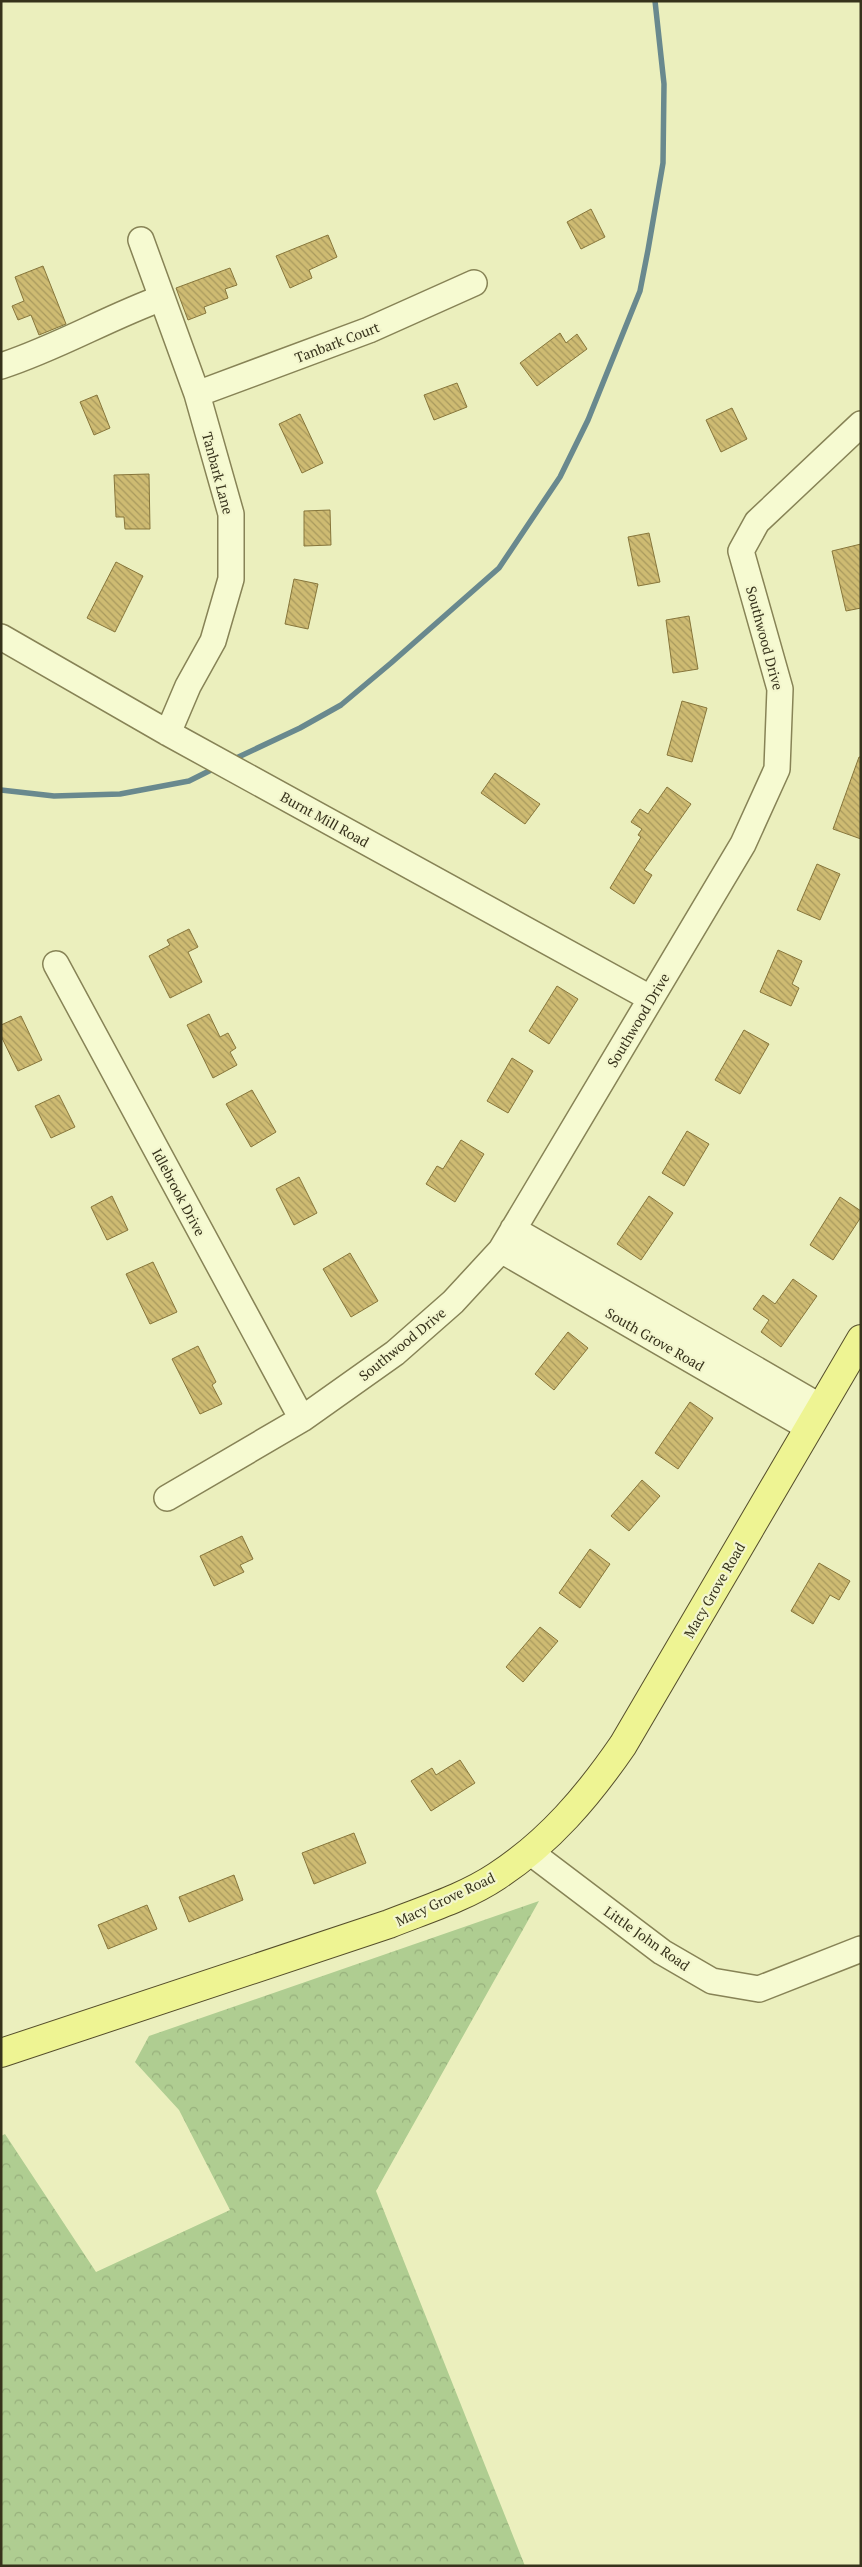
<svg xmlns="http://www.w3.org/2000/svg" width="862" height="2567" font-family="'PT Serif',serif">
	<defs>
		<pattern id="forest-crowns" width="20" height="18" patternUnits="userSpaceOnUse" patternTransform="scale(1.25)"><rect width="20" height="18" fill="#afcd91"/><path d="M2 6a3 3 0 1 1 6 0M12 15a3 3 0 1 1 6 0" fill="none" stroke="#97b07c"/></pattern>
		<pattern id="building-back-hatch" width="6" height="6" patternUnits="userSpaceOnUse" patternTransform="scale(1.25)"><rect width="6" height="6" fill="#cebb72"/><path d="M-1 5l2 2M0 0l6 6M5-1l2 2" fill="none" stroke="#a8995d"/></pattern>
	</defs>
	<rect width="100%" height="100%" fill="#ebefbd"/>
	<!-- forest -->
	<path fill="url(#forest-crowns)" d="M 539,1901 L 376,2191 L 525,2566 L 1,2566 L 1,2136 L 5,2134 L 96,2272 L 230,2210 L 179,2110 L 135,2062 L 149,2036 Z"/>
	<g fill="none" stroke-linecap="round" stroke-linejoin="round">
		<!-- stream -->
		<path stroke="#69898e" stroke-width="5.5" d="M 232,760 L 300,728 L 341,705 L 391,663 L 499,568 L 560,477 L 588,420 L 640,291 L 648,250 L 663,163 L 664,84 L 655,1
			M 1,790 L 54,796 L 120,794 L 189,781 L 217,767"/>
	</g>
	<!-- building -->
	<path fill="url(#building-back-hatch)" stroke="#87763b" d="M 591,209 L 605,237 L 581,249 L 567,222 Z
		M 328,235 L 337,257 L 309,270 L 312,278 L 290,288 L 276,256 Z
		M 43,266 L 66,324 L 39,335 L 31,315 L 18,320 L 12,306 L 24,301 L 15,277 Z
		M 230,268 L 237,285 L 225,289 L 228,298 L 204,307 L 206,313 L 188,320 L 176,288 Z
		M 560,333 L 566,343 L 577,334 L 587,349 L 537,386 L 520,363 Z
		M 457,383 L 467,407 L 434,420 L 424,395 Z
		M 97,395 L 110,428 L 94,435 L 80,402 Z
		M 732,408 L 747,439 L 721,452 L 706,420 Z
		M 300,414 L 323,463 L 302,473 L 279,424 Z
		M 149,474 L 150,529 L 125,529 L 124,517 L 116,517 L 114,475 Z
		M 330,510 L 331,545 L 304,546 L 304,511 Z
		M 649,533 L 660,582 L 638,586 L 628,537 Z
		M 861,544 L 861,608 L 846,611 L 832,551 Z
		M 116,562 L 143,576 L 115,632 L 87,618 Z
		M 294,579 L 318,584 L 308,629 L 285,624 Z
		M 689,616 L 698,669 L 673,673 L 666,620 Z
		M 682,701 L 707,708 L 692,762 L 667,755 Z
		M 859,757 L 861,757 L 861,839 L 833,829 Z
		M 495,773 L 540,804 L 525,824 L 481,793 Z
		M 667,787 L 691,804 L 644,870 L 652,875 L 634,904 L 610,888 L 641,837 L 638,835 L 642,829 L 631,822 L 640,809 L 648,814 Z
		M 817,864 L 840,874 L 820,920 L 797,910 Z
		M 189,929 L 198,947 L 188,952 L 202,982 L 170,998 L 149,956 L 170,945 L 167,940 Z
		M 778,950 L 802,961 L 792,984 L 799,988 L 791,1006 L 760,992 Z
		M 557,986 L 578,999 L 549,1044 L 529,1031 Z
		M 209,1014 L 220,1037 L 228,1033 L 236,1048 L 230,1052 L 237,1065 L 213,1078 L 187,1025 Z
		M 21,1016 L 42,1060 L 18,1071 L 1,1036 L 1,1025 Z
		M 744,1030 L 769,1044 L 740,1094 L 715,1080 Z
		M 512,1058 L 533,1071 L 508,1113 L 487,1101 Z
		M 252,1090 L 276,1132 L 251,1147 L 226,1104 Z
		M 59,1095 L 75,1127 L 51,1138 L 35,1106 Z
		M 687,1131 L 709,1144 L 684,1186 L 662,1173 Z
		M 461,1140 L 484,1154 L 455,1202 L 426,1184 L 437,1166 L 443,1169 Z
		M 299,1177 L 317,1213 L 294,1225 L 276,1189 Z
		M 112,1196 L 128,1230 L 107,1240 L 91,1207 Z
		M 649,1196 L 673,1213 L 641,1260 L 617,1244 Z
		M 840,1197 L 861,1211 L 861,1217 L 833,1260 L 810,1245 Z
		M 350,1253 L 378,1301 L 351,1317 L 323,1269 Z
		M 153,1262 L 177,1312 L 150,1324 L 126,1274 Z
		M 793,1279 L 817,1296 L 781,1347 L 761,1332 L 769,1320 L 753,1309 L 763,1295 L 775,1304 Z
		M 568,1332 L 588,1348 L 554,1390 L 535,1374 Z
		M 198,1346 L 216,1382 L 212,1385 L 222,1404 L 200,1414 L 172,1359 Z
		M 690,1402 L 713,1418 L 678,1469 L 655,1453 Z
		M 642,1480 L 660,1496 L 629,1531 L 611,1516 Z
		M 242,1536 L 253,1559 L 240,1565 L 244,1572 L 214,1586 L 200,1556 Z
		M 590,1549 L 610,1564 L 580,1608 L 559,1593 Z
		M 819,1563 L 850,1581 L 839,1600 L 830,1595 L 813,1624 L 791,1611 Z
		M 540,1627 L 558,1641 L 523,1682 L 506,1667 Z
		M 460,1760 L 475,1783 L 431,1811 L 411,1781 L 432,1768 L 436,1775 Z
		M 354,1833 L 366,1863 L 314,1884 L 302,1853 Z
		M 234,1875 L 243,1900 L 189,1922 L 179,1897 Z
		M 147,1905 L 157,1929 L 108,1949 L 98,1925 Z"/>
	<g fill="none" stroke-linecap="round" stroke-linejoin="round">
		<!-- minor casing -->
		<g stroke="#878356" stroke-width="28">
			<path id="minor" d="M 141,240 L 197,394 L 231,514 L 231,579 L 213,641 L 188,686 L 168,733
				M 1,366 C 57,348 107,318 162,298
				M 197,394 L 369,330 L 474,283
				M 1,637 L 168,733 L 650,998
				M 56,964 L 302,1419
				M 513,1229 L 821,1407
				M 501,1250 L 809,1428
				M 167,1498 L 302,1419 L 395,1353 L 453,1302 L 501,1250 L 743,844 L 777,769 L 780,689 L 741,551 L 757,522 L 861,424
				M 530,1852 L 662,1952 L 712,1981 L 759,1989 L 861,1949"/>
		</g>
		<!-- major casing -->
		<g stroke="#554e2b" stroke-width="30">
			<path id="major" d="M 1,2053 L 389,1924 C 424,1910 464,1898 497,1876 C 549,1842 588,1796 623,1745 L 861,1339"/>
		</g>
		<!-- minor -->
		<use href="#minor" stroke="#f6fad1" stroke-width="25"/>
		<!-- major -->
		<use href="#major" stroke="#eef493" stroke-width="28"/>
	</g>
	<g text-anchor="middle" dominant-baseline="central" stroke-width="4.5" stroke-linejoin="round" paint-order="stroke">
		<!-- street labels -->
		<g font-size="14" fill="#36321b" stroke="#f3f6cd">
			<text transform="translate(337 342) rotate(-21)">Tanbark Court</text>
			<text transform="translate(218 473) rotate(75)">Tanbark Lane</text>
			<text transform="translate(765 638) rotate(75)">Southwood Drive</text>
			<text transform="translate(325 819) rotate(29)">Burnt Mill Road</text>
			<text transform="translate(638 1020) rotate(-59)">Southwood Drive</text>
			<text transform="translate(179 1192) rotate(62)">Idlebrook Drive</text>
			<text transform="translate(655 1339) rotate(30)">South Grove Road</text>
			<text transform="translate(402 1344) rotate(-39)">Southwood Drive</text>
			<text transform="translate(714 1590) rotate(-60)">Macy Grove Road</text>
			<text transform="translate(445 1899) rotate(-25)">Macy Grove Road</text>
			<text transform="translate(647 1938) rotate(35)">Little John Road</text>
		</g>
	</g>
	<!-- border -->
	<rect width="862" height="2567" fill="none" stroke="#36321b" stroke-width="5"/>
</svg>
